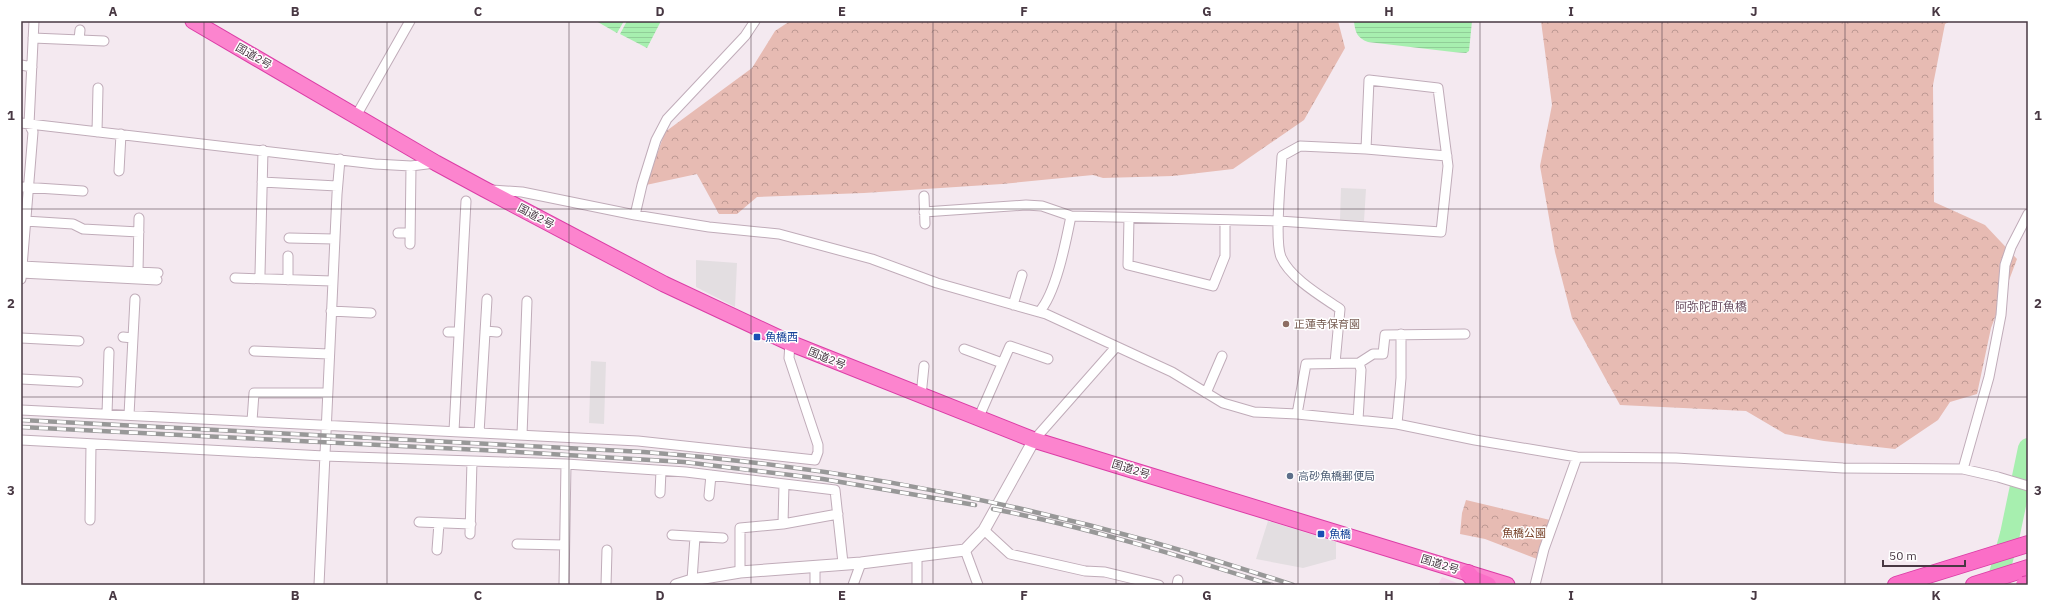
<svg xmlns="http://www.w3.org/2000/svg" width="2049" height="606" font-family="'IBM Plex Sans','Noto Sans JP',sans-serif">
	<defs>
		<pattern id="forest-crowns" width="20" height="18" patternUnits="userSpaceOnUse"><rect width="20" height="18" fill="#e7bbb3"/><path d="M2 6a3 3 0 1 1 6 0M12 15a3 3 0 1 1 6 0" fill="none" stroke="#bd9993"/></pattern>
		<pattern id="water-rules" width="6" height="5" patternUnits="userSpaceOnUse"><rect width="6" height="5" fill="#a7efaf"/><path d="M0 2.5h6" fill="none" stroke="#91ce98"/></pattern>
	</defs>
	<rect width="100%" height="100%" fill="#f4e9f0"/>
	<!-- commercial -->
	<path fill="#f5d5ec" d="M 1442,577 L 1462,585 L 1438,585 Z"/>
	<!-- forest -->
	<path fill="url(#forest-crowns)" d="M 790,21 L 1338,21 L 1345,48 L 1304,120 L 1233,169 L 1173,176 L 1103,178 L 1093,175 L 1002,184 L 864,193 L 757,197 L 737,214 L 719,214 L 697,174 L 646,185 L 665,132 L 752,68 L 775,31 Z
		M 1541,21 L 1950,21 L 1945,24 L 1933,85 L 1934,202 L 1985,225 L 2017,259 L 1991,328 L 1977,394 L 1950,402 L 1938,420 L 1895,449 L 1824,441 L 1785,434 L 1746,411 L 1620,405 L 1572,318 L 1555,252 L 1540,166 L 1552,105 Z
		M 1466,500 L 1550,520 L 1537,559 L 1485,539 L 1460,534 L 1462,513 Z"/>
	<!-- parking -->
	<path fill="#e3dee1" d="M 1341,188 L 1366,189 L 1364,221 L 1340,220 Z
		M 696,260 L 737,263 L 735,307 L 696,287 Z
		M 591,361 L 606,362 L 604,424 L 589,423 Z
		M 1268,521 L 1336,542 L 1336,559 L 1303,568 L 1256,559 Z"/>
	<!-- water -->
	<path fill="url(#water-rules)" d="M 596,21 L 624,21 L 617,33 Z
		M 627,21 L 661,21 L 647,48 L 620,34 Z
		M 1354,21 L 1472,21 L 1469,51 L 1466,53 L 1453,52 L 1368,42 C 1357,38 1355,32 1354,21 Z"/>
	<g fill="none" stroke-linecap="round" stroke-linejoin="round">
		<!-- river -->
		<path stroke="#a7efaf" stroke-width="20" d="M 1996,585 L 2010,534 L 2028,448"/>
		<!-- minor casing -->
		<g stroke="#c0acb9" stroke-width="11">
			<path id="minor" d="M 33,38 L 104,41
				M 79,40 L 80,30
				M 21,65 L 32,67
				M 356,116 L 410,21
				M 21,123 L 375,164 L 411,166 L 435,163
				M 97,132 L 98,88
				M 1366,149 L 1447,156
				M 119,171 L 121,134
				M 262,182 L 337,186
				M 22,187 L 83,191
				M 492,190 L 522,192 L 635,215 L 709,227 L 779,234 L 872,259 L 937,283 L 1046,314 L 1172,372 L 1223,403 L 1254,412 L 1297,414 L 1397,424 L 1475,440 L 1577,457 L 1676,458 L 1843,468 L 1963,469 L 1998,477 L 2028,486
				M 924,196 L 925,224
				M 924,212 L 1026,205 L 1042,206 L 1071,216
				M 635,215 L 642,185 L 656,140 L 667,119 L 745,36 L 755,21
				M 1129,218 L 1128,265 L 1213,286 L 1225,256 L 1225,220
				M 25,221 L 73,224 L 83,229 L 139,232
				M 398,233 L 410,233
				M 289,238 L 334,239
				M 410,244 L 411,166
				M 22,266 L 158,273
				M 138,272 L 139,218
				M 21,273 L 157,280
				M 260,274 L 263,150
				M 235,278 L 332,281
				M 21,279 L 33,132 L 29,124 L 34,21
				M 288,280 L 288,256
				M 1013,305 L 1022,275
				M 331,311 L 371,313
				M 1039,312 C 1056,294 1066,241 1071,216 L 1279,221 L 1441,232 L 1448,166 L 1438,88 L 1369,80 L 1366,149 L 1300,146 L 1282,156 C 1281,177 1274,240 1281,257 C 1290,278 1321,296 1340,309 L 1335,363
				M 485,331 L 497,332
				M 448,332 L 458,332
				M 123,337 L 133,338
				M 21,338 L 79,341
				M 964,349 L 1002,363
				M 254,351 L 329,354
				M 21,379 L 78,382
				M 1206,393 L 1222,356
				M 921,396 L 924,366
				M 21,410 L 638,441 L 815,460 L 818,452 L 818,445 L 789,358 L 790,343
				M 107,414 L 109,352
				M 1297,414 L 1306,364 L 1359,363 L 1373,354 L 1383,354 L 1385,335 L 1465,334
				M 129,415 L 135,299
				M 978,419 L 1010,346 L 1048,359
				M 1358,420 L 1361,370 L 1359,363
				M 252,421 L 254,393 L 327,393
				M 1397,424 L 1401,378 L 1401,334
				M 454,431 L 466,201
				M 479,433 L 487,299
				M 522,435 L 527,301
				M 21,440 L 324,456 L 566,464 L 686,472 L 835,490 L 843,563
				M 1034,440 L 1116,347
				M 1963,469 L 1989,377 L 2001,315 L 2005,265 L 2011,247 L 2028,214
				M 660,493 L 661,471
				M 709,496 L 711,475
				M 90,520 L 91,444
				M 419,522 L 471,524
				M 783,524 L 784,484
				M 984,530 L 1010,554 L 1085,571 L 1105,572 L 1159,585
				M 470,534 L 472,461
				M 672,535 L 723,538
				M 517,544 L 564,545
				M 437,550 L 439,523
				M 965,550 L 978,585
				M 740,572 L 740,528 L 783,524 L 838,514
				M 692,580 L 695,537
				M 319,585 L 337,194 L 340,159
				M 564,585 L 566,464
				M 606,585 L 607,550
				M 815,585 L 815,566
				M 853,585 L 861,563
				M 917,585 L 917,556
				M 1177,585 L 1178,580
				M 1535,585 L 1544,549 L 1577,457"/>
		</g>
		<!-- tertiary casing -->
		<g stroke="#c0acb9" stroke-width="13">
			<path id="tertiary" d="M 676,585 L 692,580 L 740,572 L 861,563 L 965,550 L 984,530 L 1034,440"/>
		</g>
		<!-- trunk casing -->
		<g stroke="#db3da6" stroke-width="17">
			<path id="trunk" d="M 193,21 L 436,163 L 484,189 L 664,284 L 790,343 L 1034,440 L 1507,585"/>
		</g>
		<!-- motorway casing -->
		<g stroke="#db3da6" stroke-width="18">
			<path id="motorway" d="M 1468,573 L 1473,579 L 1488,585
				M 1896,585 L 2028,544
				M 1974,585 L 2028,568"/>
		</g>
		<!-- minor -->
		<use href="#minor" stroke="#fff" stroke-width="9"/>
		<!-- tertiary -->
		<use href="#tertiary" stroke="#fff" stroke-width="11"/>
		<!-- trunk -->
		<use href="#trunk" stroke="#fc84ce" stroke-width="15"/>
		<!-- motorway -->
		<use href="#motorway" stroke="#fb6ec7" stroke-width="16"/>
		<!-- rail casing -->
		<g stroke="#989898" stroke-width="4.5">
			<path id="rail" d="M 21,420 L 644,452 C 865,468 1083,515 1293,585
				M 21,427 L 501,451 L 684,462 L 823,479 L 975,505
				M 993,509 C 1087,527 1180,556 1272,585"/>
		</g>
		<!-- rail -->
		<use href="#rail" stroke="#fff" stroke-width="3" stroke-dasharray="9" stroke-linecap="butt"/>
		<!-- motorway-bridge casing -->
		<g stroke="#db3da6" stroke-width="18" stroke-linecap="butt">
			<path id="motorway-bridge" d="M 2024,585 L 2028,584"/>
		</g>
		<!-- motorway-bridge -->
		<use href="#motorway-bridge" stroke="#fb6ec7" stroke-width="16"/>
	</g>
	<!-- grid -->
	<path fill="none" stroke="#483843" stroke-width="1" stroke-opacity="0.55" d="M 204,21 L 204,585M 387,21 L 387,585M 569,21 L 569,585M 751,21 L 751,585M 933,21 L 933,585M 1116,21 L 1116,585M 1298,21 L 1298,585M 1480,21 L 1480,585M 1662,21 L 1662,585M 1845,21 L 1845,585M 21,209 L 2028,209M 21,397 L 2028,397"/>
	<!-- markers -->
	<circle fill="#8d6e63" stroke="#fff" stroke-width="1.5" cx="1286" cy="324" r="4"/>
	<g fill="#1a4fb4" stroke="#fff" stroke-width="1.5">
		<rect x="753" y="333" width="8" height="8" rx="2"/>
		<rect x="1317" y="530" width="8" height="8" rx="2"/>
	</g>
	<circle fill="#5c6f8a" stroke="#fff" stroke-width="1.5" cx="1290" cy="476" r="4"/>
	<g text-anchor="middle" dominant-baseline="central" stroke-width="3" stroke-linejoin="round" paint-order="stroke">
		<!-- street labels -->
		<g font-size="11" fill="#483843" stroke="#fff">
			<text transform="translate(254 56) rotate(30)">国道2号</text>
			<text transform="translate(536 216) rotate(28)">国道2号</text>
			<text transform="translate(827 358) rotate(22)">国道2号</text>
			<text transform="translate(1131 469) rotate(17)">国道2号</text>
			<text transform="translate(1440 564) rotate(17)">国道2号</text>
		</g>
		<!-- education labels -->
		<g font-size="11" fill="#785e54" stroke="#fff" text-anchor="start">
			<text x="1294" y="324">正蓮寺保育園</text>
		</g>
		<!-- transit labels -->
		<g font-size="11" fill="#164399" stroke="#fff" text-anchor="start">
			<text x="765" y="337">魚橋西</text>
			<text x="1329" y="534">魚橋</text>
		</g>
		<!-- service labels -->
		<g font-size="11" fill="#4e5e75" stroke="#fff" text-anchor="start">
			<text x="1298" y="476">高砂魚橋郵便局</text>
		</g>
		<!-- park labels -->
		<g font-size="11" fill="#79442b" stroke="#fff">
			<text x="1524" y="533">魚橋公園</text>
		</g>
		<!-- neighbourhood labels -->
		<g font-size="12" fill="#6b4f62" stroke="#fff">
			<text x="1711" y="306">阿弥陀町魚橋</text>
		</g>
	</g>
	<!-- border -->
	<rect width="2049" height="606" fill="none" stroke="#ffffff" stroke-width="44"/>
	<!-- scale -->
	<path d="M1883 560v6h82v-6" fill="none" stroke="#483843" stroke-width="2"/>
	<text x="1889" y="560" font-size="12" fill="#483843" stroke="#ffffff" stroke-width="3" paint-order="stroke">50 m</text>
	<rect x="22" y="22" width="2005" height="562" fill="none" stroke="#483843" stroke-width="1.5"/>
	<g font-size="13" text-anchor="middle" font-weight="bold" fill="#483843">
		<text x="113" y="16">A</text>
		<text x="295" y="16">B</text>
		<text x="478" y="16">C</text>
		<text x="660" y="16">D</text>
		<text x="842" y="16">E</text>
		<text x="1024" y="16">F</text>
		<text x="1207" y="16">G</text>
		<text x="1389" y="16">H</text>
		<text x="1571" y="16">I</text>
		<text x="1754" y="16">J</text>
		<text x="1936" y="16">K</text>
		<text x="11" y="120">1</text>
		<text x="2038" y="120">1</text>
		<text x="11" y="308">2</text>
		<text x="2038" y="308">2</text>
		<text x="11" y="495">3</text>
		<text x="2038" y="495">3</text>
		<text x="113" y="600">A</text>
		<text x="295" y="600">B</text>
		<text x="478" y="600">C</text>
		<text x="660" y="600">D</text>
		<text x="842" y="600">E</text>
		<text x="1024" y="600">F</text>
		<text x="1207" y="600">G</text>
		<text x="1389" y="600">H</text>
		<text x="1571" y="600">I</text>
		<text x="1754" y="600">J</text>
		<text x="1936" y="600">K</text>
	</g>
</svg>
